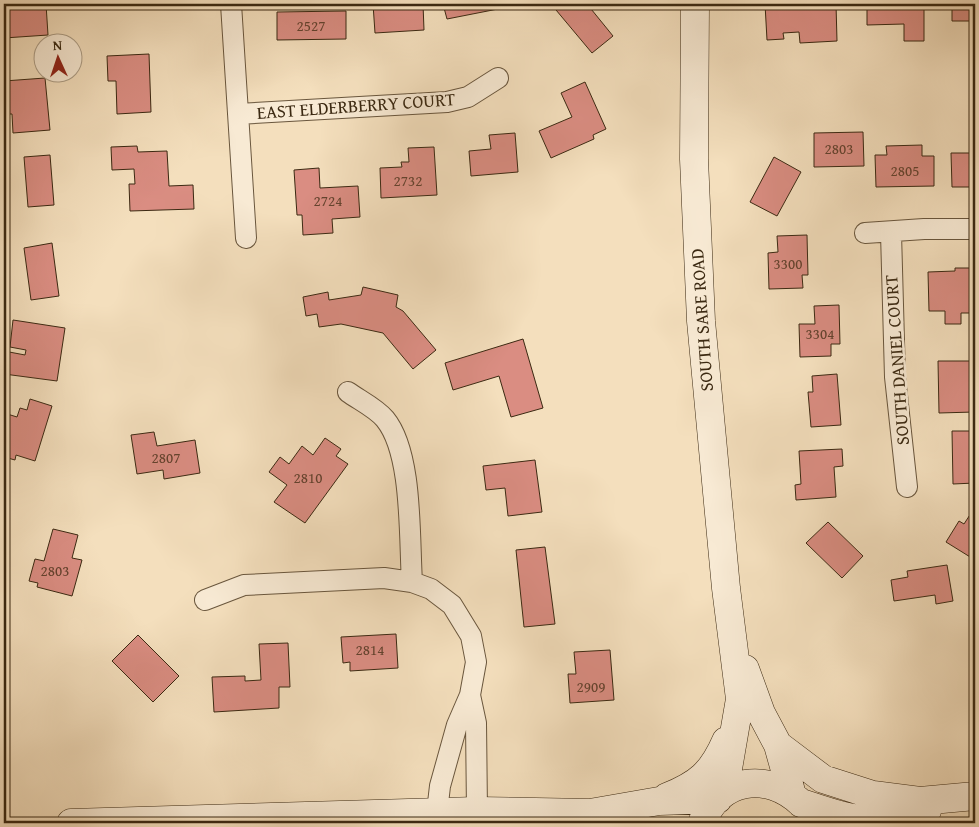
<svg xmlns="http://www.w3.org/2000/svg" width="979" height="827" font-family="'Gentium Book Plus',serif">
<rect width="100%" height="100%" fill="#f4dfbd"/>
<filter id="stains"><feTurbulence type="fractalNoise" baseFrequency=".004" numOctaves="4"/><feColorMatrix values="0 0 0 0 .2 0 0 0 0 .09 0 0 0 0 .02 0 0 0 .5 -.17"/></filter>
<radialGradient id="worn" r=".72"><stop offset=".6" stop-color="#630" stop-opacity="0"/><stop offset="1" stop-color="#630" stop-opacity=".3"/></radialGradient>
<path fill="#da8d82" stroke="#3b2912" d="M4 4H46L48 35 4 38Z
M373 4H423L424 30 375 33Z
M443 4H507L508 7 447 19Z
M551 4H587L613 36 592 53Z
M765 4H836L837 41 800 43 799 32 783 33 784 39 767 40Z
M867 4H924V41H904V24L867 25Z
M952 4H975V21H952Z
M346 11V39L277 40V12Z
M149 54 151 112 117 114 116 81H108L107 56Z
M45 78 50 130 13 133 12 114H4V81Z
M585 82 606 129 593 135 594 139 551 158 539 131 572 117 561 93Z
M863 132 864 166 814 167V133Z
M515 133 518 172 471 176 469 151 491 149 489 135Z
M922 145V156H934V186L876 187 875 155H887L886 146Z
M137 146 138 152 167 151 169 186 193 185 194 209 130 211 129 184H135L134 169 112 170 111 147Z
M434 147 437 195 381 198 380 168 402 167 401 162H409L408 148Z
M951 153H975V187H952Z
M50 155 54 205 28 207 24 157Z
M774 157 801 172 777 216 750 202Z
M319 168 320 188 358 186 360 217 332 219 333 233 303 235 302 215H297L294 170Z
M807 235 808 275H802L803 288 769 289 768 253 778 252 777 236Z
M52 243 59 296 31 300 24 248Z
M955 268H975V313H961V324H945V311H929L928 272 955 271Z
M363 287 398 295 396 307 403 311 436 350 413 369 383 333 341 324 319 327 317 314 306 316 303 297 328 292 329 300 361 295Z
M839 305 840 344H831V356L800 357 799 324H815L814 306Z
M13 320 65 328 57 381 4 374V351L25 355 26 350 10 347Z
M523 339 543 408 511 417 499 376 453 390 445 363Z
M938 361H973L974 412 939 413Z
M837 374 841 425 811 427 808 392H813L812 376Z
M30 399 52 406 35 461 16 455 15 460 4 457V413L17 417 20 408 27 410Z
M952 431H975V483L953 484Z
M154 432 157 446 195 440 200 473 164 479 163 470 137 474 131 435Z
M325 438 341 449 336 456 348 464 305 523 274 502 287 485 269 472 280 457 289 464 302 446 313 455Z
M842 449 843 466 834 467 836 497 796 500 795 485 801 484 799 451Z
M535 460 542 512 508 516 505 488 486 490 483 466Z
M975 507V560L946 542 959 521 964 524Z
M828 522 863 556 842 578 806 543Z
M53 529 78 535 72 558 82 560 72 596 37 587 38 583 29 581 35 559 44 561Z
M545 547 555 624 524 627 516 550Z
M947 565 953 601 936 604 935 595 894 601 891 580 908 577 907 571Z
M396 634 398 668 350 671V662L343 663 341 637Z
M138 635 179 676 153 702 112 661Z
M288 643 290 687H279V708L214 712 212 677 245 676V681L261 680 259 644Z
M610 650 614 700 570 703 568 674H576L574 652Z"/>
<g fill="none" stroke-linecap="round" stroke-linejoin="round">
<defs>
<path id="minor" d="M231 4 246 238
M238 114 447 102 468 97 498 78
M865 233 924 229H975
M891 233 895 377 907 487
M348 392C359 400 376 408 385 419 413 453 409 537 412 582
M205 600 244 585 384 578 412 582 431 589 452 605 471 636 476 662 470 695 457 725 440 786 437 812
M470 695 476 723 477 811"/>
<path id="secondary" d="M695 4 694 159 701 321 726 588 740 699 724 792
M745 669 761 713 778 745 792 795
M778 745 823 779 873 795 920 801 975 796
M667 797C699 784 712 773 726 741
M801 803C828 811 853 822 881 820 896 819 912 814 927 811
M71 823 477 811 590 813 659 801 718 799
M702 823C719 778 767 771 801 803"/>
</defs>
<use href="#minor" stroke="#69563d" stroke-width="22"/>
<use href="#secondary" stroke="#3b2912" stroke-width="29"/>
<use href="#minor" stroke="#f8ead4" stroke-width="20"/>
<use href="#secondary" stroke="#f8ead4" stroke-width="28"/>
</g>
<g text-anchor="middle" stroke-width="5" stroke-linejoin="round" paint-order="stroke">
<g font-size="15" fill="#63422e">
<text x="311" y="31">2527</text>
<text x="839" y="154">2803</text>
<text x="905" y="176">2805</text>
<text x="408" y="186">2732</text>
<text x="328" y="206">2724</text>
<text x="788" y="269">3300</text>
<text x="820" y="339">3304</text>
<text x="166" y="463">2807</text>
<text x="308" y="483">2810</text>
<text x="55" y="576">2803</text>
<text x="370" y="655">2814</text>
<text x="591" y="692">2909</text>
</g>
<g font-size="18" fill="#3b2912" stroke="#f8ead4">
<text transform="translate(356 106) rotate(-4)" y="6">EAST ELDERBERRY COURT</text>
<text transform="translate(702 320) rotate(-94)" y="6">SOUTH SARE ROAD</text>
<text transform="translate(897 360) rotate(-94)" y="6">SOUTH DANIEL COURT</text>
</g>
</g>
<rect width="979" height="827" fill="none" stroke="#f4dfbd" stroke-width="20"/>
<rect x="5" y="5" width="969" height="817" fill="none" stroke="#3b2912" stroke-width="2.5"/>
<rect x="10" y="10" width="959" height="807" fill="none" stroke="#3b2912"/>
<g transform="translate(58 58) rotate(357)"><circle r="24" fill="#f8ead4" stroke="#ac9d86"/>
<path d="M0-4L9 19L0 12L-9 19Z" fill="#8f2418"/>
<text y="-8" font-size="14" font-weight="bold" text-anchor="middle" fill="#3b2912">N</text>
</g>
<rect width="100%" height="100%" filter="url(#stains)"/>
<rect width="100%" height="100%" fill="url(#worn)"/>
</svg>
